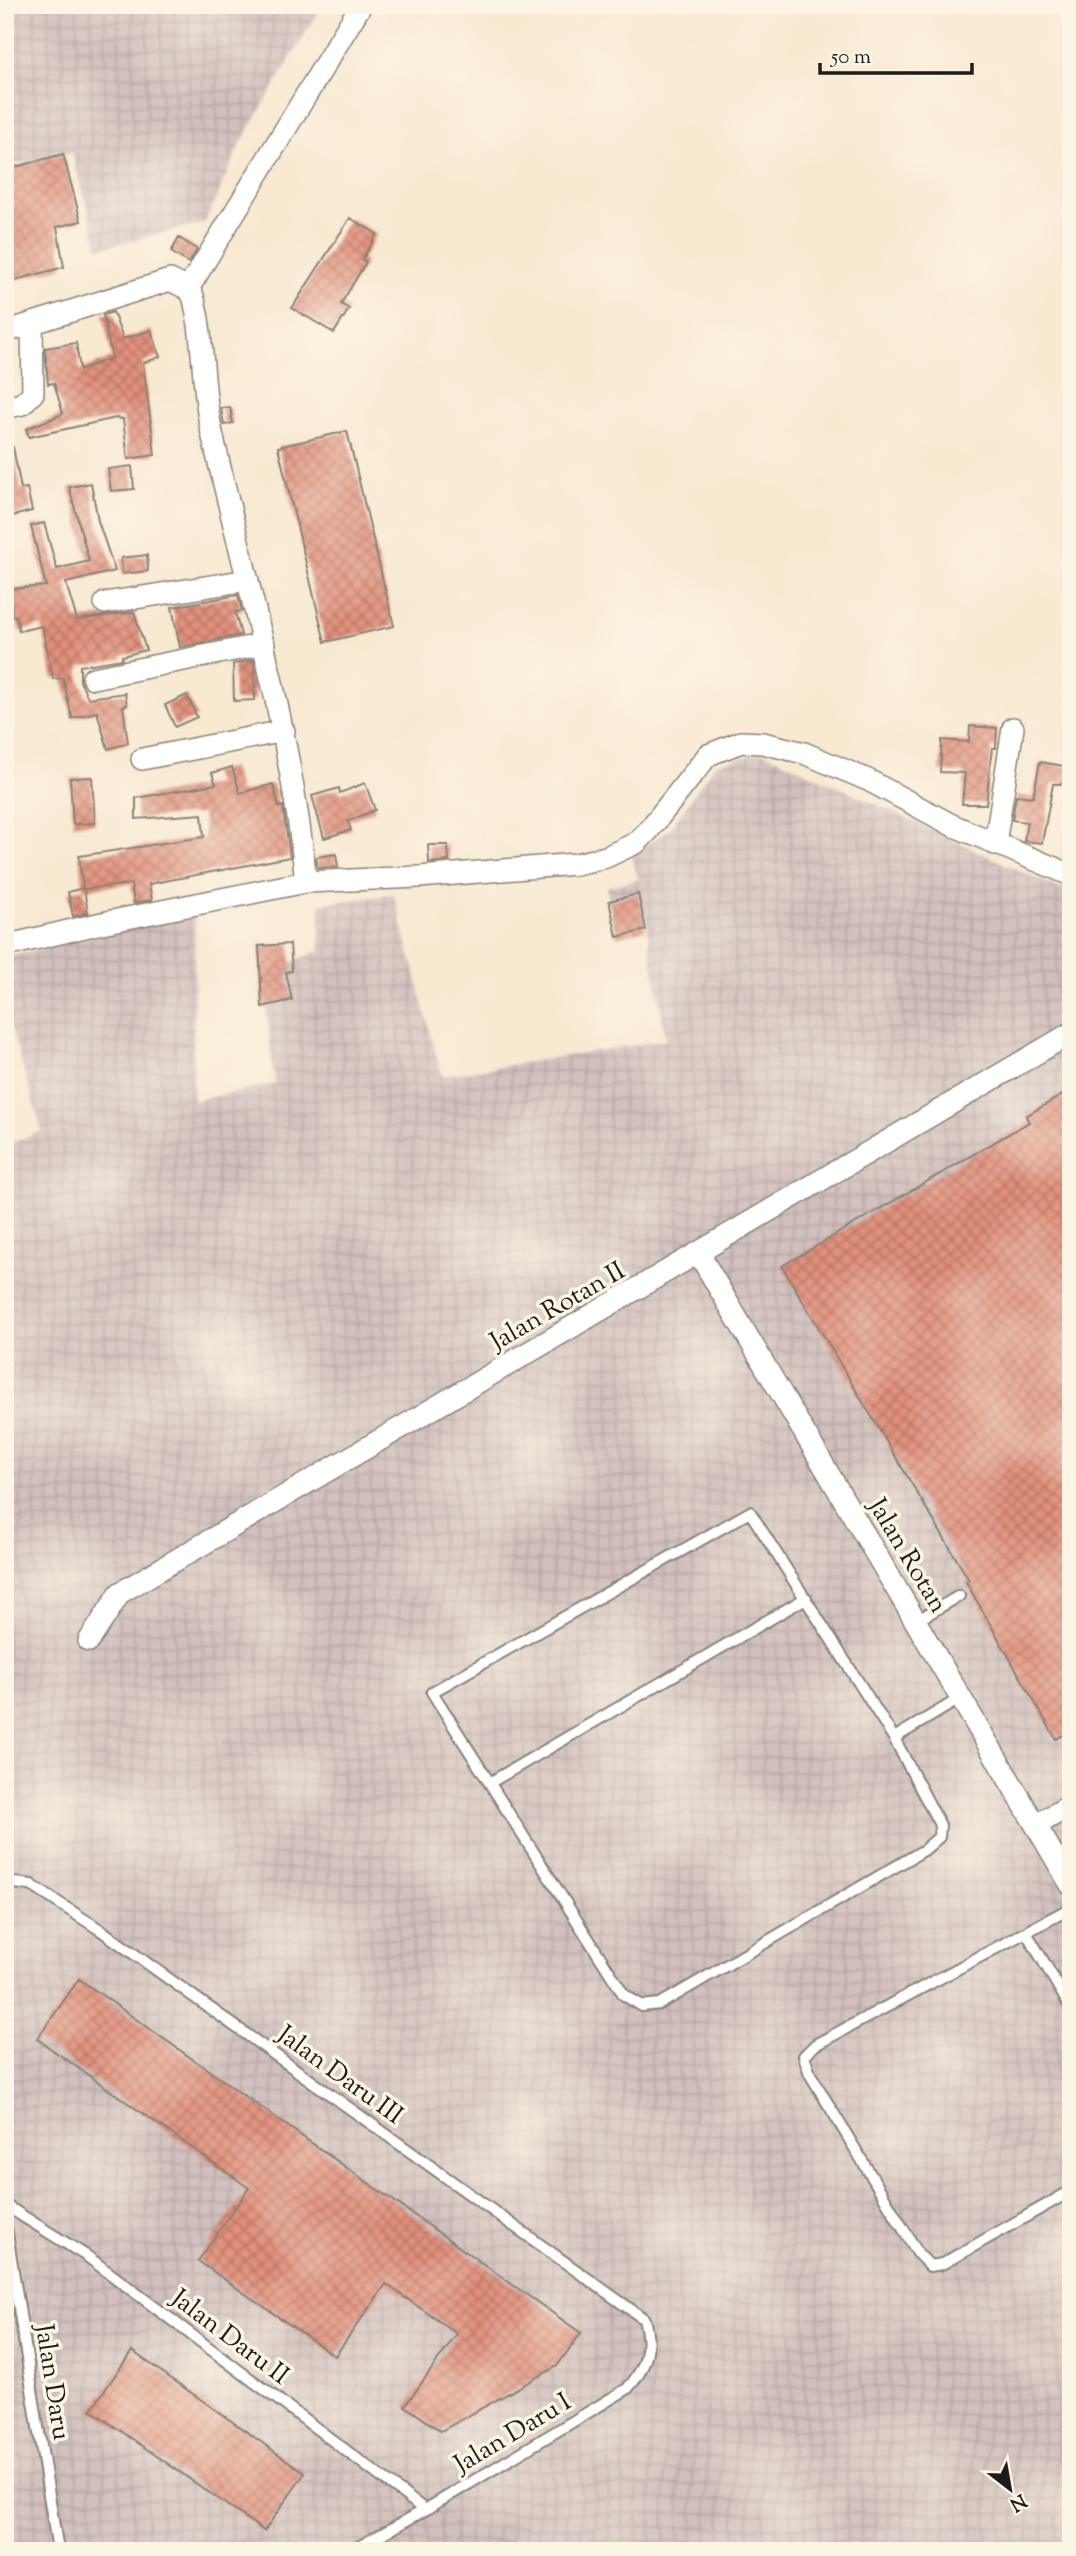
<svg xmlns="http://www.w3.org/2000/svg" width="1076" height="2556" font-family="'Sorts Mill Goudy',serif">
<defs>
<pattern id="industrial-grid" width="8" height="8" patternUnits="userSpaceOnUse" patternTransform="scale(1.75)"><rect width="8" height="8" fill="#d1c0bd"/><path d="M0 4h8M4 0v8" fill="none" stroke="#b3a4a2"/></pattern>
<pattern id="building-cross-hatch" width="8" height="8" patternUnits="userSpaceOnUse" patternTransform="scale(1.75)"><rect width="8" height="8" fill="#e2917c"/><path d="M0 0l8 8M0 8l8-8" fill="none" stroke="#b67665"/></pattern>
</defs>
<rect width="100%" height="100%" fill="#fcf5e5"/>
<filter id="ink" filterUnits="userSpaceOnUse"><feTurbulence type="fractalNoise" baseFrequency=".0143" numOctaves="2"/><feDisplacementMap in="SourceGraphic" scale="14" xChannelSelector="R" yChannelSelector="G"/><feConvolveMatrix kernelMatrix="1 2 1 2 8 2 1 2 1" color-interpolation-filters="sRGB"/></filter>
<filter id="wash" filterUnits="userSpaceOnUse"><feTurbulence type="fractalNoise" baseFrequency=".00686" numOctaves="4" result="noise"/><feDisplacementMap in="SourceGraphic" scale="28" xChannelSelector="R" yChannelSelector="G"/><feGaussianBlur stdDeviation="1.57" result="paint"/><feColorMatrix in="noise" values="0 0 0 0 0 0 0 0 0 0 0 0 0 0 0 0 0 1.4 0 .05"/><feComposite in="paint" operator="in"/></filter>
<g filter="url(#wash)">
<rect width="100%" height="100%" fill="#f8e9d1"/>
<path fill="url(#industrial-grid)" d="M5 5H322L240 145 205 223 99 248 72 153 5 166Z
M763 752 1059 889 1071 888V2551H5V1146L42 1131 5 1008V958L195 912 193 1101 275 1084 262 975 320 950V904L394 894 442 1076 666 1040 646 921 613 929 607 887 639 879 630 855 669 830 715 764Z"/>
<g id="blocks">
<path fill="url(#building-cross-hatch)" d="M63 154 81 221 57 227 64 267 5 283V170Z
M350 218 377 234 362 260 366 262 341 304 349 309 334 333 292 308Z
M179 238 197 249 189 263 171 252Z
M113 312 123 339 151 330 160 357 143 363 155 455 128 459 123 419 116 418 29 437 26 429 63 414 54 383 48 384 45 348 76 343 80 370 112 358 103 315Z
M230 407 233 423 224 425 221 408Z
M347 431 394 626 325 642 278 447Z
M13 447 21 489 27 488 32 511 5 518V448Z
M132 466 134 489 111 491 108 469Z
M91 483 98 521 115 571 66 583 77 620 134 612 146 650 122 656V659L80 666V681L88 698 125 693 127 705 123 706 128 743 108 749 97 712 72 718 63 678 53 679 42 626 19 631 16 616H12L10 589 46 586 31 526 44 523 57 569 89 561 69 487Z
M147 555 148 571 122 574 121 558Z
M238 595 242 611 235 612 241 635 180 647 172 607Z
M254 660 255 700 234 701 233 664Z
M187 695 197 717 175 727 165 705Z
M970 726 997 728 996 748H992L986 804H962L965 773 940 772 942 740 969 742Z
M1040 762 1071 767V784H1053L1042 843 1024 841 1027 822 1012 820 1016 795 1033 797Z
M232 767 240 793 273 784 279 807 283 806 290 857 149 884 152 900 134 903 131 884 84 889 88 913 73 916 68 892 83 888 79 856 204 837 202 814 136 819V798L216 784 212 773Z
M92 777 95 823 73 824 70 778Z
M365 783 375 810 348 821 351 830 324 838 312 796 339 788 340 793Z
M428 845H448L449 861 429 863Z
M336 854 338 867 318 868 316 857Z
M638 894 646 930 617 937 609 901Z
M290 944 292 971 286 972 292 1000 262 1007 259 946Z
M1071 1090V1731L1056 1739 966 1582 969 1580 782 1266 1029 1122 1026 1116Z
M79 1979 581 2333 557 2366 441 2431 405 2406 457 2334 386 2284 335 2356 198 2261 249 2188 37 2039Z
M132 2351 305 2473 264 2531 91 2410Z"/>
</g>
</g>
<g filter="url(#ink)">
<use href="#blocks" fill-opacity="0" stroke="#8a8276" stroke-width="2"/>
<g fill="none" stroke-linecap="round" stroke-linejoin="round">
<defs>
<path id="lane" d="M916 1621 959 1596
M894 1738 750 1512 432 1692 624 1995 642 2006 660 2004 924 1850 939 1837 940 1825 894 1738 961 1698
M491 1782 806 1598
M5 1882 31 1885 102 1931 644 2319C652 2348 647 2367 627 2389L425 2510 351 2551
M1071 1908 1026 1932 1071 2008
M1026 1932 815 2045 804 2056 810 2074 919 2255 930 2266 942 2264 1071 2191
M5 2205 88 2257 425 2510
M5 2221 58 2551"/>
<path id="street" d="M188 289 361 5
M5 332 170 280 188 289 193 296C205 339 201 389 212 433 246 583 291 729 306 882
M5 408 22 404 33 393 32 325
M105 603 248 580
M93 678 264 644
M142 759 284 731
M995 844 1013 728
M5 946 102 923 306 882 419 877 576 864 606 857 636 843 648 831 708 755 741 742 763 743 804 753 868 780 952 825 1071 875
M699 1254 1071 1885
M89 1641 120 1593 1071 1033
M1036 1825 1071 1805"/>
</defs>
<use href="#lane" stroke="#8a8276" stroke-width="14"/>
<use href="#street" stroke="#8a8276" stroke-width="24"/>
<use href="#lane" stroke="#fff" stroke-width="10"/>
<use href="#street" stroke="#fff" stroke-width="21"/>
</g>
</g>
<g text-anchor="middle" stroke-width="7" stroke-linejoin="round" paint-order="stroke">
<g font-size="26" fill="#1c1c1c" stroke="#fcf5e5">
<text transform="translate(557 1305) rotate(-30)" y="9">Jalan Rotan II</text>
<text transform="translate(909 1555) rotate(59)" y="9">Jalan Rotan</text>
<text transform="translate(341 2074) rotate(36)" y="9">Jalan Daru III</text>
<text transform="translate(231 2336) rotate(37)" y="9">Jalan Daru II</text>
<text transform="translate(54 2382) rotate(81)" y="9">Jalan Daru</text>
<text transform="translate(512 2432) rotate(-31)" y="9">Jalan Daru I</text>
</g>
</g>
<rect width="1076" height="2556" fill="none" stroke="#fcf5e5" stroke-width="28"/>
<g transform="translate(1010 2489) rotate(149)" stroke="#fcf5e5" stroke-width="5" paint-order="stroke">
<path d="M0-5L12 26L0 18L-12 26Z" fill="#1c1c1c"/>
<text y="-10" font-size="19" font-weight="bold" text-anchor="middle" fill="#1c1c1c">N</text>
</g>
<path d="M820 63v10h152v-10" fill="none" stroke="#1c1c1c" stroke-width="3.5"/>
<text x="831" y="63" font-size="21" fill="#1c1c1c" stroke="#fcf5e5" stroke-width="5" paint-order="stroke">50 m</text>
</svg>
